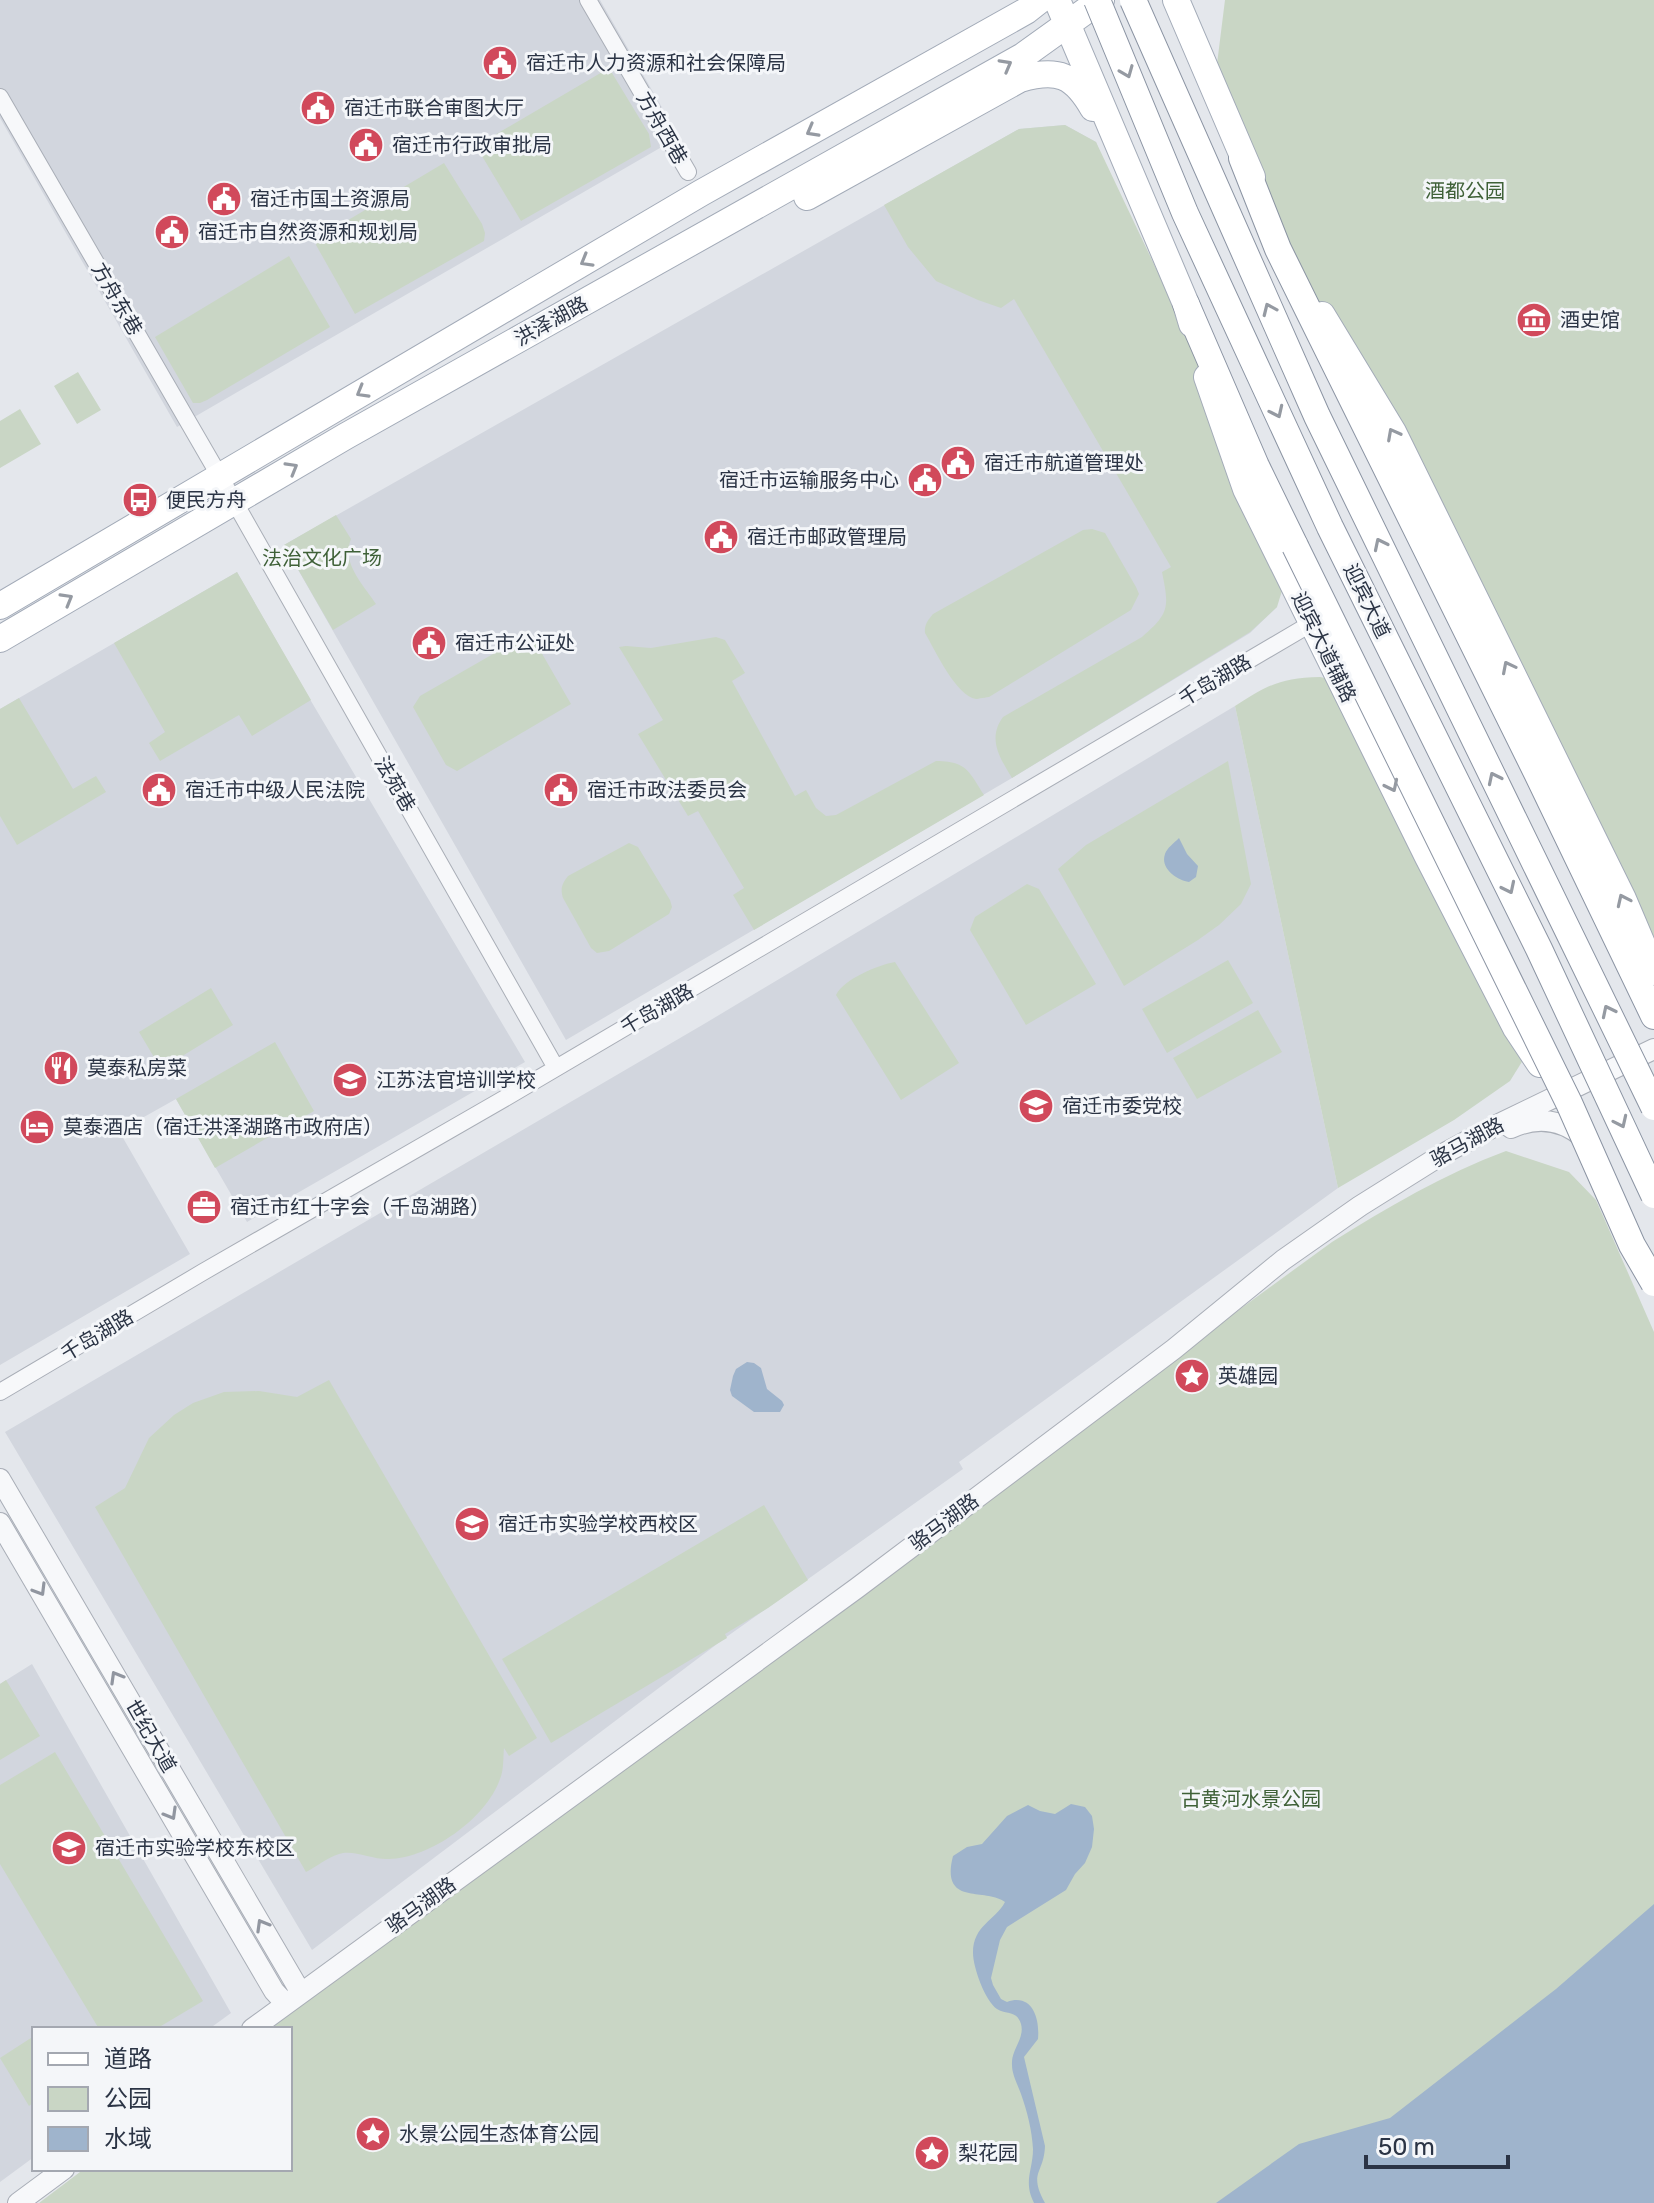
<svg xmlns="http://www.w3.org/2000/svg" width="1654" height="2203" font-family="Rubik,'Noto Sans SC',sans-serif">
<rect width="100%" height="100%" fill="#e4e7ec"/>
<path fill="#d2d6de" d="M0 0H600L679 137 177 427 0 118Z
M1065 125 1096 142 1277 607 1250 633 1012 778 566 1040 284 545 1019 129Z
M237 572 311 701 525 1062 247 1222 176 1099 119 1131 190 1254 0 1365V709Z
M1235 706 1338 1188 959 1462 963 1469 725 1638 312 1950 5 1432 704 1024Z
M32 1664 231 2013 209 2029H34V2157L0 2182V1684Z"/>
<path fill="#c9d6c5" d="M1225 0H1654V973L1336 384 1216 72Z
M604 71 612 73 649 134 651 147 521 221 476 146Z
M1065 125 1096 142 1282 534 1285 581 1277 607 1250 632 1012 778C1000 758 987 739 1003 717L1142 637C1170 613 1169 607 1162 572L1171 567 1014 299 1001 308 978 300 936 281 908 247 884 205 1019 129Z
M444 163 482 224 485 233 484 241 355 314 316 245 318 238Z
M289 256 330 327 207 400 200 403H193L155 337Z
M78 372 101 410 77 424 54 386Z
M20 409 41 444 0 468V421Z
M336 515 351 539C341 563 363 584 376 604L333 630 284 545Z
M1092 529 1105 533 1136 587 1139 594 1131 610 989 697C988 697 977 699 976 699 956 696 935 650 925 633 924 625 928 620 933 614L1083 530Z
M237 572 311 700 252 736 239 715 160 761 149 743 165 732 114 643Z
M528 634 533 638 571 704 457 771 446 765 413 707 420 696Z
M716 637 725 640 745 673 732 681 795 796 806 790 816 808 826 816 836 815 936 761C966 761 969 771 984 795L754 930 733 895 744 888 698 811 688 816 638 734 663 720 619 647 626 646 651 648Z
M1320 677 1340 681 1528 1052 1510 1081 1454 1120 1338 1188 1235 706C1268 685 1280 678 1320 677Z
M19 698 73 789 96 776 106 792 17 845 0 816V709Z
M1228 761 1251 884 1241 904 1219 925 1198 940 1124 986 1058 869 1086 845Z
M629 843 638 847 670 900 672 907 669 914 609 951 597 953 591 948 563 898C560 888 562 884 568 876Z
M1027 884 1039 889 1096 984 1026 1025 970 930 975 917Z
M1228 960 1253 1003 1167 1053 1142 1009Z
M895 962 959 1063 901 1100 836 995C844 979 878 965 895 962Z
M211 988 233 1025 161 1069 139 1032Z
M1258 1010 1282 1052 1197 1099 1173 1058Z
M275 1042 314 1111 215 1168 176 1099Z
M1506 1151 1569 1172 1596 1200 1654 1332V2203H39L84 2169H290V2029H270L857 1588 1332 1242C1388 1207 1444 1174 1506 1151Z
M329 1380 537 1738 509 1756 504 1748C503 1758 504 1770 500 1779 486 1819 430 1858 389 1859 373 1860 353 1849 339 1854 328 1857 316 1867 306 1872L95 1507 125 1488 149 1438 174 1415 193 1403 224 1392 259 1391 297 1397Z
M764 1505 808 1580 768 1608 725 1634 727 1638 551 1743 502 1659Z
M6 1680 40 1736 0 1760V1684Z
M55 1752 203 2001 156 2029H99L0 1864V1785Z
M34 2036V2102L29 2106 0 2058Z"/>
<path fill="#9fb4cc" d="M1179 838 1187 854 1198 866 1196 877 1189 882C1176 880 1160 868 1165 854 1167 848 1174 843 1179 838Z
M747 1362 754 1363 761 1368 767 1389 782 1401 784 1405 780 1412H754L732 1396 730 1390 733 1376 736 1369Z
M1071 1804 1085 1807 1092 1816 1094 1829 1092 1847 1085 1863 1075 1874 1066 1890 1007 1927 1000 1940 991 1978 993 1985 1001 1999 1007 2002C1032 1993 1040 2018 1038 2039L1024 2057 1045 2146C1044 2174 1028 2172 1045 2203H1034C1023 2181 1033 2170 1033 2149 1032 2130 1027 2111 1021 2094 1018 2085 1012 2075 1012 2065 1011 2049 1025 2039 1021 2024 1017 2010 1006 2015 997 2009 985 2001 973 1967 973 1953 973 1925 995 1921 1005 1902 985 1887 940 1907 953 1856L967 1847 982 1844 1007 1816 1028 1805 1040 1811 1055 1814Z
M1654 1904V2203H1216L1299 2144 1390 2118 1556 1989Z"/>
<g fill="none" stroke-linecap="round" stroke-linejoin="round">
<defs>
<path id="minor" d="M588 0 688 172
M0 97 234 501 556 1068
M0 1392 203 1272 507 1097 1312 623"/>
<path id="tertiary" d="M1511 1128C1537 1116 1562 1119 1584 1138
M0 1479 301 1993
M0 1523 274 1991 286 2004
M252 2029 857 1588 1174 1349 1283 1260 1360 1206 1443 1154 1497 1125 1654 1049
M18 2203 64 2169"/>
<path id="primary" d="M1057 0 1186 304 1192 324
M1176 0 1252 177
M807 197 1020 79C1058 68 1074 75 1093 108
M1322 315 1393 432 1623 899 1654 972
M1207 377 1246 489 1428 857 1516 1028 1540 1064
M0 606 701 193 1026 11 1040 0
M0 639 346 436 1023 56 1101 0"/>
<path id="trunk" d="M1242 158 1278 249 1537 773 1654 1016
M1186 304 1256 466 1295 546"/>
</defs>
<use href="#minor" stroke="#a9aeb7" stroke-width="18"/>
<use href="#tertiary" stroke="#a9aeb7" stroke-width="22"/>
<use href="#primary" stroke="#a3abb8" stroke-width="28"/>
<use href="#trunk" stroke="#8b94a3" stroke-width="28"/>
<use href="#minor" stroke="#f7f8fa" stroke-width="16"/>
<use href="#tertiary" stroke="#f7f8fa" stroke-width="20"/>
<use href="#primary" stroke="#fff" stroke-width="26"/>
<use href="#trunk" stroke="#fff" stroke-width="26"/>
<defs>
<path id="trunk-bridge" d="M1097 0 1185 213 1330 527 1539 949 1654 1195
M1133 0 1317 416 1654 1107
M1295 546 1569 1103 1632 1245 1654 1283"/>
</defs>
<use href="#trunk-bridge" stroke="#8b94a3" stroke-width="28" stroke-linecap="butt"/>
<use href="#trunk-bridge" stroke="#fff" stroke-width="26"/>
</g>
<defs><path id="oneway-chevron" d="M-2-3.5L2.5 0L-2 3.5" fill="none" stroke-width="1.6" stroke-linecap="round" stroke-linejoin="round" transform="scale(2)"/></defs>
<g stroke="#959aa2">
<use href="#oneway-chevron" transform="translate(1006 65) rotate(-29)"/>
<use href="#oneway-chevron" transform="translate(1127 72) rotate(68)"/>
<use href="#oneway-chevron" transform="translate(812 131) rotate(151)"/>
<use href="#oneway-chevron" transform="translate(586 261) rotate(150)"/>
<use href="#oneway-chevron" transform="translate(1269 309) rotate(-114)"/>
<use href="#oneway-chevron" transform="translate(362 392) rotate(150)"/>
<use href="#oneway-chevron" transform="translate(1277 412) rotate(65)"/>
<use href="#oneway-chevron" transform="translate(1393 434) rotate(-118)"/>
<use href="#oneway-chevron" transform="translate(292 468) rotate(-30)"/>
<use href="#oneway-chevron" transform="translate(1380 544) rotate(-116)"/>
<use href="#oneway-chevron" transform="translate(67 599) rotate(-30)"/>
<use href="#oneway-chevron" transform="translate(1508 667) rotate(-117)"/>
<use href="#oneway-chevron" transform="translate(1494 778) rotate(-116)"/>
<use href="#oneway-chevron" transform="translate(1392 786) rotate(64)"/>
<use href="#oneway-chevron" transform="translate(1509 888) rotate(64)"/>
<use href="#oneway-chevron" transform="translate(1623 900) rotate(-115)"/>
<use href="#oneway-chevron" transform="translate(1608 1011) rotate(-116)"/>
<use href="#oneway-chevron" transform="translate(1621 1122) rotate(65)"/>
</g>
<g stroke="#9196a0">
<use href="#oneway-chevron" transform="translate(40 1590) rotate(59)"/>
<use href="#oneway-chevron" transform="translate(116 1677) rotate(-120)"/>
<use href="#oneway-chevron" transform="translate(171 1814) rotate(60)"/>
<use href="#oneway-chevron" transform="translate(262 1925) rotate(-120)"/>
</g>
<defs>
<symbol id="civic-disc" viewBox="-11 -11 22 22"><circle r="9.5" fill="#d1495b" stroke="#f4f6f9"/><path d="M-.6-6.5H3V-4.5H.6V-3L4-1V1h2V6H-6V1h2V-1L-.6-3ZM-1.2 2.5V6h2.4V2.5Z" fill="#fff"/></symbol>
<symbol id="museum-disc" viewBox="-11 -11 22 22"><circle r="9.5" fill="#d1495b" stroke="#f4f6f9"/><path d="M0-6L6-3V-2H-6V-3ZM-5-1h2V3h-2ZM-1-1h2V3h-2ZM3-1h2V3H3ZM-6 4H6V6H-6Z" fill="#fff"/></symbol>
<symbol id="bus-disc" viewBox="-11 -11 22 22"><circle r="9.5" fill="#d1495b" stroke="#f4f6f9"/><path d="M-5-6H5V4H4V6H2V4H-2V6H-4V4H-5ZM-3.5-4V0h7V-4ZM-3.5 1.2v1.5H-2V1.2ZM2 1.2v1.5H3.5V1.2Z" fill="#fff"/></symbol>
<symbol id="restaurant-disc" viewBox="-11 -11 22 22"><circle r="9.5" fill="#d1495b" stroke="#f4f6f9"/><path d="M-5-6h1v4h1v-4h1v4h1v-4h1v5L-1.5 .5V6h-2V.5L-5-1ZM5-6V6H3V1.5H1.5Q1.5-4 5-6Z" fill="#fff"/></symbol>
<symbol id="school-disc" viewBox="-11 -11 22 22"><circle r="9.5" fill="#d1495b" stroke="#f4f6f9"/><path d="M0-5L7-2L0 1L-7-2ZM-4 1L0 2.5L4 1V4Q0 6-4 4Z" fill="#fff"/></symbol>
<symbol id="university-disc" viewBox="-11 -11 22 22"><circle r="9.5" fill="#d1495b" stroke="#f4f6f9"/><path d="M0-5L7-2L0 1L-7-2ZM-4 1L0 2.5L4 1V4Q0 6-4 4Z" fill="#fff"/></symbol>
<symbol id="hotel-disc" viewBox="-11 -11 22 22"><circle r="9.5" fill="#d1495b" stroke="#f4f6f9"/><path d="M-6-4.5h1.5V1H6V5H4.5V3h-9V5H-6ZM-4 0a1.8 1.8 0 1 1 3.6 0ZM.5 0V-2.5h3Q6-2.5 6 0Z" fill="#fff"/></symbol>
<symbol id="office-disc" viewBox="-11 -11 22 22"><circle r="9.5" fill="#d1495b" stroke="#f4f6f9"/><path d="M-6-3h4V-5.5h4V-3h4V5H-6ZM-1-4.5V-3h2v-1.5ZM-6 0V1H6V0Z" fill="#fff"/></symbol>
<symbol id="sight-disc" viewBox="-11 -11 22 22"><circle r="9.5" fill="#d1495b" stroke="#f4f6f9"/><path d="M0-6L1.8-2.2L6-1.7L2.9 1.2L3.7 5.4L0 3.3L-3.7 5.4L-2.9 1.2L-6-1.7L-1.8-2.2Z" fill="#fff"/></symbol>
</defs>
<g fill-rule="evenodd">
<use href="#civic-disc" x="480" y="43" width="40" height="40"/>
<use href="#civic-disc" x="298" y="88" width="40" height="40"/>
<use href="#civic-disc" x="346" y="125" width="40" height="40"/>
<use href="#civic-disc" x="204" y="179" width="40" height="40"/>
<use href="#civic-disc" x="152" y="212" width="40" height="40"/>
<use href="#museum-disc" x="1514" y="300" width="40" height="40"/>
<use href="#civic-disc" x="938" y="443" width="40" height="40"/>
<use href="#civic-disc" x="905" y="460" width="40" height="40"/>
<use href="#bus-disc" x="120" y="480" width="40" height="40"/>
<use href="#civic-disc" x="701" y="517" width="40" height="40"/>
<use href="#civic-disc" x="409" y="623" width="40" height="40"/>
<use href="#civic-disc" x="139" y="770" width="40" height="40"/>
<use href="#civic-disc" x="541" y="770" width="40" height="40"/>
<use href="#restaurant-disc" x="41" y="1048" width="40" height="40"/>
<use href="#school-disc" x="330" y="1060" width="40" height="40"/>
<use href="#university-disc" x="1016" y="1086" width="40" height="40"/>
<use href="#hotel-disc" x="17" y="1107" width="40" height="40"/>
<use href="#office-disc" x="184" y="1187" width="40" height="40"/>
<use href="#sight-disc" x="1172" y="1356" width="40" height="40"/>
<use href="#school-disc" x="452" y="1504" width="40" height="40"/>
<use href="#school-disc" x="49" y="1828" width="40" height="40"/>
<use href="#sight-disc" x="353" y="2114" width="40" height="40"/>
<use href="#sight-disc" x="912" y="2133" width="40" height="40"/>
</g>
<g text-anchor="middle" stroke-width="6" stroke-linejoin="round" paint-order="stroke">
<g font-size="20" fill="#2b3445" stroke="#f4f6f9" text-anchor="start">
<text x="526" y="70">宿迁市人力资源和社会保障局</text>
<text x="344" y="115">宿迁市联合审图大厅</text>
<text x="392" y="152">宿迁市行政审批局</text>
<text x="250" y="206">宿迁市国土资源局</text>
<text x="198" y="239">宿迁市自然资源和规划局</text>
<text x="1560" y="327">酒史馆</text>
<text x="984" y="470">宿迁市航道管理处</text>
<text x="899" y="487" text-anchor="end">宿迁市运输服务中心</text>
<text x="166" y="507">便民方舟</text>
<text x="747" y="544">宿迁市邮政管理局</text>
<text x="455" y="650">宿迁市公证处</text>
<text x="185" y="797">宿迁市中级人民法院</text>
<text x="587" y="797">宿迁市政法委员会</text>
<text x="87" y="1075">莫泰私房菜</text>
<text x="376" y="1087">江苏法官培训学校</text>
<text x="1062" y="1113">宿迁市委党校</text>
<text x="63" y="1134">莫泰酒店（宿迁洪泽湖路市政府店）</text>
<text x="230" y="1214">宿迁市红十字会（千岛湖路）</text>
<text x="1218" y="1383">英雄园</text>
<text x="498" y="1531">宿迁市实验学校西校区</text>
<text x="95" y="1855">宿迁市实验学校东校区</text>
<text x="399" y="2141">水景公园生态体育公园</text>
<text x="958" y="2160">梨花园</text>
</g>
<g font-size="20" fill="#2b3445" stroke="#f4f6f9">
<text transform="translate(662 128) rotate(60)" y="7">方舟西巷</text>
<text transform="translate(117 299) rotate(60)" y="7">方舟东巷</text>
<text transform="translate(551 321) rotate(-29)" y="7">洪泽湖路</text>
<text transform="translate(1367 601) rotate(64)" y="7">迎宾大道</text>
<text transform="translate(1324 647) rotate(64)" y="7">迎宾大道辅路</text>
<text transform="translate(1215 680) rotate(-31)" y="7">千岛湖路</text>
<text transform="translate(395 784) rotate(60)" y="7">法苑巷</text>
<text transform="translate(657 1009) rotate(-30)" y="7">千岛湖路</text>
<text transform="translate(1467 1142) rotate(-29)" y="7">骆马湖路</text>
<text transform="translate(97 1335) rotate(-31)" y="7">千岛湖路</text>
<text transform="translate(944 1522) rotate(-37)" y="7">骆马湖路</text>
<text transform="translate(151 1736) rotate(60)" y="7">世纪大道</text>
<text transform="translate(421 1905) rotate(-36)" y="7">骆马湖路</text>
</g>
<g font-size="20" fill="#3f6138" stroke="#f4f6f9">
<text x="1465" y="198">酒都公园</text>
<text x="322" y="565">法治文化广场</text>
<text x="1251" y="1806">古黄河水景公园</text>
</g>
</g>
<rect x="32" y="2027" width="260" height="144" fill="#f4f6f9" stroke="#a4a8b1" stroke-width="2"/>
<rect x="48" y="2053" width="40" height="12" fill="#ffffff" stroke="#a4a8b1" stroke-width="2"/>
<text x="104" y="2067" font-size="24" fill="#2b3445">道路</text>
<rect x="48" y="2087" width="40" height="24" fill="#c9d6c5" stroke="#a4a8b1" stroke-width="2"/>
<text x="104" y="2107" font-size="24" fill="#2b3445">公园</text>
<rect x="48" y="2127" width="40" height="24" fill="#9fb4cc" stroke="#a4a8b1" stroke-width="2"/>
<text x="104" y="2147" font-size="24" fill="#2b3445">水域</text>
<path d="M1366 2155v12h142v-12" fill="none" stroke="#2b3445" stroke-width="4"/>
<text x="1378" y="2155" font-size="24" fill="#2b3445" stroke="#f4f6f9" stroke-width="6" paint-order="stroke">50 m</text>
</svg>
